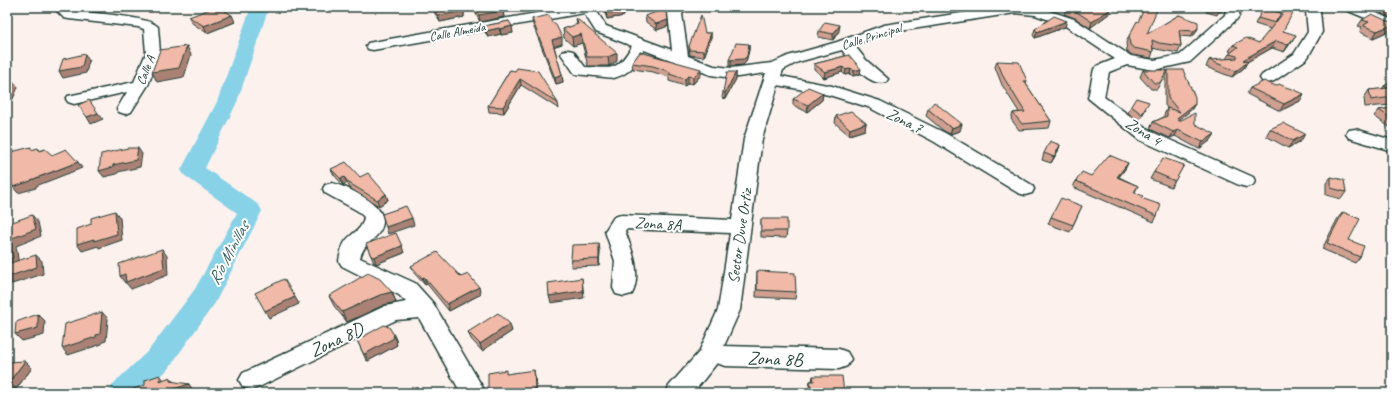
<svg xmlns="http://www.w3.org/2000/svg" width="1399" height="400" font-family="Caveat,sans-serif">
<rect width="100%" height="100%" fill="#fcf1ed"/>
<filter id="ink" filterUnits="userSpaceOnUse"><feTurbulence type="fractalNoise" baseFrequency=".025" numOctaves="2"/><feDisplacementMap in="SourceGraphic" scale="8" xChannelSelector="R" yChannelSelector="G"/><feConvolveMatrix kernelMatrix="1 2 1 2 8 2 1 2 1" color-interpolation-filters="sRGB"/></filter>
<g filter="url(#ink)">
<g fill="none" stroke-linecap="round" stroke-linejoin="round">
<path fill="#87d2e7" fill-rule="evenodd" d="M251 7H269L237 102 205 168 259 205 262 211 215 303 168 369 144 393H109L113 384 148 351 195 289 237 213 184 175 181 170 217 102Z"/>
<defs>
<path id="minor" d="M53 7H68L73 11C89 13 150 16 158 27L160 53 148 85 131 112 125 114 119 112 117 109 127 92 74 104 68 102 66 99 68 96 134 82 146 53 144 29 138 27 69 19 64 18Z
M570 7H594L606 26 672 50 668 13 674 7H689L682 14 688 56 714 66 731 68 772 63 788 56 837 42 884 25 1000 7H1038L1074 19 1131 56 1154 60 1180 55 1225 15 1226 7H1240L1239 16 1237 19 1190 62 1154 70 1127 65 1109 72 1104 97 1152 132 1253 177 1255 181 1253 185 1246 187 1239 185 1140 140 1088 98 1094 69 1097 66 1115 59 1064 25 1035 15 1015 13 887 33 854 45 866 60 888 79 886 82C868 87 851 62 842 50L798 62 783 70 781 76 832 86 880 101 945 133 1032 185 1034 189 1032 193 1025 195 1018 193 933 141 868 107 829 95 778 85 762 139 740 310 724 346 839 349 847 352 851 359 847 366 839 369 725 366 717 363 693 393H666L669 386 699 352 718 310 730 233 626 229 625 231C632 250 642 274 632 294L624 296 616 294 613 288 615 261 605 231 614 217 621 215 732 220 744 139 766 73 731 78 711 75 644 50C636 64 631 73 614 78L575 74 561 54 563 51 568 50 573 51 585 67C614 68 616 72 632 46L596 32 584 13 373 50 368 49 366 46 368 43 373 42Z
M1303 7 1318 8 1320 11 1322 32 1308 57 1305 60 1274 81 1268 83 1262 81 1260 78 1262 75 1294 54 1308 32 1306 11Z
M1344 7H1363L1392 20V29L1346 10Z
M1355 129 1392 140V151L1349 138 1346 134 1349 130Z
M332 183C350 188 395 207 380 231 373 242 364 243 360 258L415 283 433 303 486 393H461L419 318 396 320 259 387 251 390 243 387 239 380 243 373 385 306 406 302 399 295 342 266 339 261C340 255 341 248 345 242 353 231 362 231 364 217L358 211 325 193 323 189 325 185Z"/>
</defs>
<use href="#minor" stroke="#1f3d34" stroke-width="3"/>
<use href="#minor" fill="#fff" fill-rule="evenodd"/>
</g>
<path fill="#cf9f90" stroke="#1f3d34" d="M431 7H464V17L440 22Z
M603 7H623L624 16 607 19Z
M697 7H715V10L697 9Z
M1207 7H1224L1221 12 1219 11 1217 15 1206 12Z
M1385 7H1392V18L1381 13Z
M474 8 501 10 503 11 504 17 480 22 476 14Z
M1066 8 1110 13 1090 28 1075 18 1064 14Z
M1281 13 1274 25 1283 31 1292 41 1284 52 1272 48 1247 62 1244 68 1232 77 1206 67 1209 60 1226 59 1229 54 1231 52 1229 51 1233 45 1259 43 1271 29 1255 24 1258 18Z
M1179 15 1198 28 1195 34 1191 37 1180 36 1181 46 1178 53 1156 49 1153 48V52L1151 58 1132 55 1127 51 1126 43 1129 36 1138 22 1147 34Z
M645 16 668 20V26L657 30 646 22Z
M189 17 235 22 207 33 192 23Z
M576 18 617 61 609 66H588L582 43 573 46 564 38 563 29 577 25Z
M532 19 552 23 562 44 554 46 562 75 563 82 556 84 533 25Z
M1362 20 1392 23V29L1391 30 1373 38 1360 32V31L1362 27 1358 26Z
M509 21 513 33 501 35V34L488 37 485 32 484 26Z
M1065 27 1035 38 1033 35 1035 29Z
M819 31H839L833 40 818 37Z
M705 33H711V38L704 57 690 55 689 46Z
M749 44V50L746 62 743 65 729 66V60Z
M640 52 701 75 693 84 688 83 685 86 669 81V77L653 72 633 69 632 63Z
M849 55 860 74 853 76 850 74 845 75 842 72 824 78 814 69V64Z
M997 61 1027 81 1026 84 1051 121 1049 128 1019 130 1011 119 1013 113 1019 112 1002 85 995 67Z
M510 70 558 103 559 109 521 85 504 113 489 112 488 106Z
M1143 70 1164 76 1157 89H1151L1140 77Z
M1168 70 1195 104 1191 110 1179 120 1195 124 1211 140 1199 149 1175 136 1170 138 1150 129 1153 122 1164 117V115L1167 108 1165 105V76Z
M736 72V79L725 99 722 98 723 92Z
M1392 82V105L1365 107 1364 98 1369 90 1382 89 1384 86Z
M1250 88 1300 101 1280 111 1247 94Z
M823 93 822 100 807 112 793 105V99Z
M1131 106 1146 109 1139 121 1128 113Z
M1392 108V129L1374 116 1379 110Z
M928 109 960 131 950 134 944 131 926 116Z
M836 116 866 123 865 130 849 135 835 123Z
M1270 129 1301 141 1288 148 1266 136Z
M1060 145 1058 151 1051 163 1042 160 1044 153Z
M1128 163 1125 169 1119 177 1138 186 1135 192 1142 198 1157 216 1154 222 1073 187 1076 181Z
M1184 165 1171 187 1150 179 1154 172Z
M331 169 360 177 386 194 388 200 379 206 351 189 347 183 343 185 334 175Z
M1331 177 1346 192 1341 199 1326 195V183Z
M1082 206 1070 232 1048 224 1051 217Z
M1392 210V223L1388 215Z
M1343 212 1349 240 1360 257 1355 263 1322 249 1338 218Z
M761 219 787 231 786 238 761 237Z
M366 244 404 253 376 264 374 263Z
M600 251 599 266 572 267 571 260Z
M411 266 461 277 481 294 449 311 427 284 425 285 414 273Z
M757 271 796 292 795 299 756 297Z
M392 292 396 302 384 305 347 322 334 306 329 296Z
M512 331 482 351 471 339 468 332Z
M357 340 397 342 396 343 397 345 368 361 366 360Z
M7 362 32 368 16 389 7 390Z
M813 376 844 393H810L809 387 810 381H812Z"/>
<path fill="#a98275" stroke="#1f3d34" d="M463 7H464V17L440 22 438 16Z
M496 7H506L499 12 503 11 504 17 480 22 479 15Z
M1112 8 1110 13 1090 28 1092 22Z
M624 10V16L607 19 606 12Z
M232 15 235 22 207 33 204 26Z
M668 20V26L657 30 656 24Z
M1067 21 1065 27 1035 38 1037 32Z
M840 25 839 31 833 40V34Z
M1392 25V29L1391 30 1373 38 1377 31Z
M512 26 513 33 501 35 500 29Z
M499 28 501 34 488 37 486 31Z
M1198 28 1195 34 1191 37 1194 31Z
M711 33V38L704 57V51Z
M581 34 582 43 573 46 572 37Z
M1296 35 1292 41 1284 52 1288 45Z
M562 37V44L553 47 552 40Z
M1276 41 1272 48 1247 62 1244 68 1232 77 1243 60Z
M749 44V50L746 62 743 65 731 66V60Z
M187 46 191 55 184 77 157 82 152 72Z
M617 53V61L609 66 608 57Z
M85 54 89 61 86 73 63 78 59 71Z
M843 67 842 72 824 78 825 72Z
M851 68 850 74 845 75 846 70Z
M701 69V75L693 84V77Z
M861 69 860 74 853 76 854 71Z
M736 72V79L725 99V93Z
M562 75 563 82 556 84 555 78Z
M688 76V83L685 86V79Z
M520 79 521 85 504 113 503 107Z
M13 81 18 87 13 99 7 100V92Z
M823 93 822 100 807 112 808 105Z
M1304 94 1300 101 1280 111 1284 104Z
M1195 104 1191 110 1174 124 1177 118Z
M98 113 103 119 91 124 87 117Z
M866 123 865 130 849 135 850 129Z
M962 124 960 131 950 134 952 128Z
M1178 130 1175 136 1170 138 1173 132Z
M1215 134 1211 140 1199 149 1203 142Z
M1305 134 1301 141 1288 148 1293 141Z
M7 135 10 140 8 154 7 155Z
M1060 145 1058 151 1051 163Z
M138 148 142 154 140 167 118 172 117 174 104 177 99 171 113 165Z
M78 162 82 168 36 186V188L18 193 13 187Z
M1128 163 1125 169 1114 183 1117 177Z
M344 177 347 183 343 185 341 179Z
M386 194 388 200 379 206 377 200Z
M115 211 120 218 122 240 99 248 98 246 82 251 77 244Z
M32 215 38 222 41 236 16 246 19 265 7 270V260L10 239Z
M412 218 414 225 388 234 386 227Z
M599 244 600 251 599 266Z
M402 246 404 253 376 264 374 257Z
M162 249 167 256 168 275 131 289 126 283H125L120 276Z
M36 255 42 261 43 274 12 284 7 279V277Z
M424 277 427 284 425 285 422 278Z
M582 278 584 298 551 303 549 296Z
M479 287 481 294 449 311 447 304Z
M392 292 396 302 384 305 347 322 342 312 380 295Z
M295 297 299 304 269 318 265 311Z
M102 312 108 319 106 341 102 342V344L68 355 62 348Z
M38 314 45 321 44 335 22 341 15 334Z
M510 324 512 331 482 351 480 344Z
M394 335 397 342 396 343 397 345 368 361 365 354Z
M25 361 32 368 16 389 9 382Z
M534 370 535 376 537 393H519Z
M160 375 168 385 160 381Z
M170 377 177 387 189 384 195 393H168Z"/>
<path fill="#f1b9a7" stroke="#1f3d34" d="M215 7H218L232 15 204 26 189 17Z
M433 7H463V11L438 16Z
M475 7H496L503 11 479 15 474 8Z
M604 7H623L624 10 606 12Z
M1068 7H1111L1112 8 1092 22 1077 12 1066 8Z
M1145 7H1158L1147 34 1179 15 1198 22V28L1194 31 1179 30 1181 46 1159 43 1152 40 1153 52 1134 48 1130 45 1129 36 1137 21 1138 22Z
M1211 7H1220V9Z
M1288 7H1296L1283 31 1296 35 1288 45 1276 41 1243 60 1248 62 1236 71 1209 60 1237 58V56L1229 54 1238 47 1233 45 1246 38 1259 43Z
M1385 7H1392V10Z
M1264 8 1281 13 1275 23 1258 18Z
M662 10 667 14 668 20 656 24 645 16Z
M1372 14 1392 23V25L1377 31 1364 26V25L1369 22 1362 20Z
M549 15 552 23H555L562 37 552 40 562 75 555 78 532 19Z
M701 15 705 33H711L704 51 690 50 689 46Z
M1054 16 1067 21 1037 32 1035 29Z
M576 18 617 53 608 57H587L581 34 572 37 563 29 578 24Z
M509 21 512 26 500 29 499 28 486 31 484 26Z
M825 22 840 25 833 34 819 31Z
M736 43 749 44 747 56 744 59 729 60Z
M187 46 179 68 152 72 160 50Z
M640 52 701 69 693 77 688 76 685 79 669 74 671 72 653 66 632 63Z
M85 54 82 67 59 71 63 59Z
M849 55 861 69 854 71 851 68 846 70 843 67 825 72 814 64Z
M997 61 1019 62 1027 81H1024L1051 121 1022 124 1013 113 1025 112 1004 78Z
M517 68 538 71 558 103 520 79 503 107 488 106 510 70 515 71Z
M1143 70H1167L1160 83H1154Z
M1168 70H1183L1195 97V104L1177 118 1179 121 1195 113V124L1215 134 1203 142 1178 130 1173 132 1153 122 1167 116V108L1180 112 1168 98Z
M727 72H736L725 93 723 92Z
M13 81 8 92H7V82Z
M1264 81 1276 86 1279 84 1288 88H1290L1304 94 1284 104 1250 88Z
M1392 82V97L1371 100 1369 90 1388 88 1384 86Z
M808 87 823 93 808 105 793 99Z
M1136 98 1149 102 1142 114 1131 106Z
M89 100 98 113 87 117 78 105Z
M934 102 962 124 952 128 946 124 928 109Z
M1392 108V119L1379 110Z
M851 111 866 123 850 129 836 116Z
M1283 123 1305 134 1293 141 1270 129Z
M1050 141 1060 145 1054 157 1044 153Z
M31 147V150L38 148 39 151 45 149 52 155 66 149 78 162 31 180V181L13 187 7 169V153Z
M128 148H138L136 160 113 165V167L99 171 101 154Z
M1109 155 1128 163 1117 177 1138 186 1134 192 1143 196 1141 198 1161 205 1157 216 1076 181 1082 172 1091 176Z
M1163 158 1184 165 1175 181 1154 172Z
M346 162 360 177 368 173 386 194 377 200 349 183 344 177 341 179 331 169Z
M1331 177 1344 180 1346 192 1331 188Z
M1061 198 1082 206 1073 225 1051 217Z
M406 206 412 218 386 227 382 214Z
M115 211 117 234 94 241V239L77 244V229L91 224V218Z
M1343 212 1360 219 1349 240 1364 246 1360 257 1327 243Z
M32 215 36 229 10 239 13 258 7 260V224Z
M761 219H787V231H761Z
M396 233 402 246 374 257 371 256 366 244Z
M599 244V259L571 260 572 245Z
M162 249 164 268 126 282 125 274 120 276 119 264Z
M437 252 461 277 468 274 479 287 447 304 424 277 422 278 411 266Z
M36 255 37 267 7 277V264Z
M757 271 795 273 796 292 757 290Z
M368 273 380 279 392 292 380 295 342 312 329 296Z
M582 278 583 291 549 296 548 283Z
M284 279 295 297 265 311 255 293Z
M102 312 100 334 96 335V337L62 348 65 324Z
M498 313 510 324 480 344 468 332Z
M38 314V328L15 334 16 322Z
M384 325 389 327 394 335 393 336 394 338 365 354 363 353 357 340Z
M25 361 9 382H7V362Z
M506 370V374L534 370 535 390 519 393H488V373Z
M160 375V381L170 377V381L189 384 168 391V393H127L128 391 145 385V380Z
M813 376H842L844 393H812L810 381H814Z"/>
</g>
<g text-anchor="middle" stroke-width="4" stroke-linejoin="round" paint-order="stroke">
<g font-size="13" fill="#1f3d34" stroke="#fff">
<text transform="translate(457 31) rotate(-11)" y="5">Calle Almeida</text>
<text transform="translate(871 36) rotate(-17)" y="5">Calle Principal</text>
<text transform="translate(145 70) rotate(-68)" y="5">Calle A</text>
</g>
<g font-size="16" fill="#1f3d34" stroke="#fff">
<text transform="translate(905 120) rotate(26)" y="6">Zona 7</text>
<text transform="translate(1144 131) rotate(32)" y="6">Zona 4</text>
<text transform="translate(658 223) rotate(3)" y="6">Zona 8A</text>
<text transform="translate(739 236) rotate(-82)" y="6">Sector Duve Ortiz</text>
</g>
<g font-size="17" font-style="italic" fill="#396261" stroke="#fff">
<text transform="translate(228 253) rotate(-62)" y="6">Río Minillas</text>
</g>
<g font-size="19" fill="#1f3d34" stroke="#fff">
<text transform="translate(336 339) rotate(-25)" y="7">Zona 8D</text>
<text transform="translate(775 358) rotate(2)" y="7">Zona 8B</text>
</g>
</g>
<rect width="1399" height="400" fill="none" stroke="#fff" stroke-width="24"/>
<rect x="12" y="12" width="1375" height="376" fill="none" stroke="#1f3d34" stroke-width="1.5" filter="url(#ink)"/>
</svg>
